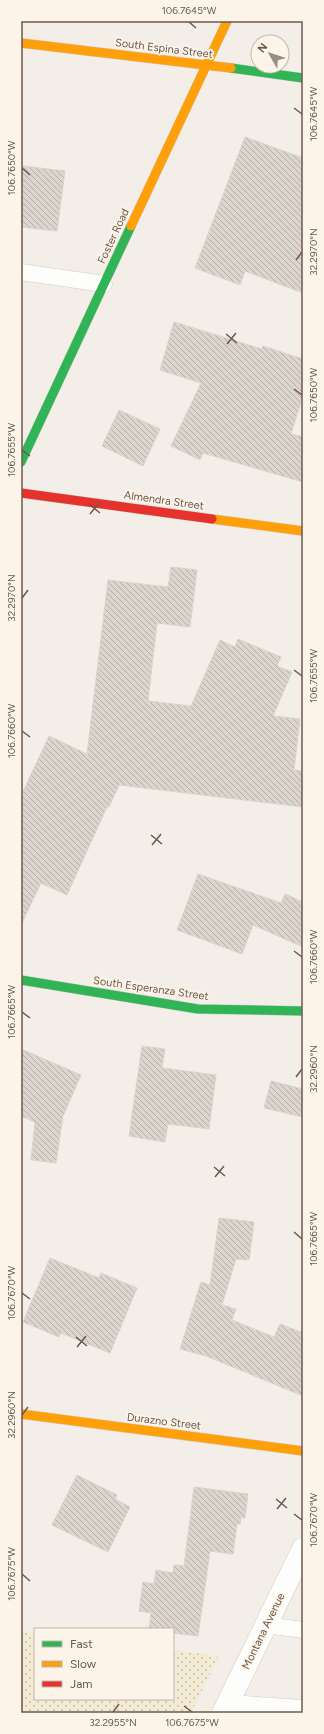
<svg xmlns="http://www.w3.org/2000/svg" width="324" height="1734" font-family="Figtree,sans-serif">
<defs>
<pattern id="sand-dots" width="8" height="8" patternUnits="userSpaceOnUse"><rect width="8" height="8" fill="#f3ebd3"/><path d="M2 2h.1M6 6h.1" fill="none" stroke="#c9c1ad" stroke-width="1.8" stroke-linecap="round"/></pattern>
<pattern id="building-back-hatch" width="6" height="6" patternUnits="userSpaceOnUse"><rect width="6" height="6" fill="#dcd5ce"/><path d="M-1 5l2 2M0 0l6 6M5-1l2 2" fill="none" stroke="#b6b0a9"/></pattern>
</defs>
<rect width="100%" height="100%" fill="#f3efe8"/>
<path fill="url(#sand-dots)" d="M21 1631 35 1633V1699H173V1650L219 1656 191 1713H21Z"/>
<path fill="url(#building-back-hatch)" stroke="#dbd3cb" d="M245 137 303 158V293L245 271 240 285 195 268Z
M23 166 65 171 57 231 21 227V183Z
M174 322 262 349 263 346 303 359V396L291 434 303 437V482L203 453 200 460 171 446 201 383 160 370Z
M119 410 160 429 143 466 102 446Z
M171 567 197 570 190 627 157 623 148 701 191 706 220 640 235 647 238 639 281 657 277 666 292 672 273 716 300 719 294 770 303 771V807L119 785 109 807H107L67 895 41 883 21 925V796L49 736 87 754 108 580 168 587Z
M198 874 281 903 285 894 303 902V947L253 925 242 954 177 930Z
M142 1046 165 1049 162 1068 216 1075 209 1129 168 1124 165 1142 129 1136Z
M21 1049 81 1075 63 1116 56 1163 31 1160 35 1122 21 1116Z
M271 1081 303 1089V1117L264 1108Z
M219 1218 254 1222 249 1260 236 1259 222 1305 236 1309 232 1320 274 1337 280 1324 303 1333V1396L206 1356 180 1349 201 1282 210 1285Z
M50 1258 99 1278 101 1273 137 1288 110 1353 61 1333 59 1337 23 1322Z
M77 1475 117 1495 115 1499 130 1507 108 1552 52 1525Z
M194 1487 248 1494 245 1518H241L240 1524H237L233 1554 210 1551 198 1636 173 1633V1629H149L151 1613 139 1611 143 1582 154 1584 156 1570 173 1573 174 1565 184 1566Z"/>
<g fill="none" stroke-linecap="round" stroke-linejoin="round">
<defs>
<path id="lane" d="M21 272 104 284
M266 1625 303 1630
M228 1703 303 1708"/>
<path id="street" d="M223 1713 303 1549"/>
<path id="fast" d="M231 68 303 78
M21 462 131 226
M21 980 198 1009 303 1011"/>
<path id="slow" d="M21 43 231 68
M131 226 227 21
M212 519 303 531
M21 1414 303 1451"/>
<path id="jam" d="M21 493 212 519"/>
</defs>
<use href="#lane" stroke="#d2ccc7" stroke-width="17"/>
<use href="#street" stroke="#d2ccc7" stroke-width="23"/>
<use href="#fast" stroke="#d2cbc4" stroke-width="10"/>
<use href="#slow" stroke="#d2cbc4" stroke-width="10"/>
<use href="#jam" stroke="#d2cbc4" stroke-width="10"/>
<use href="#lane" stroke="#fdfdfc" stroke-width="16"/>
<use href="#street" stroke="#fdfdfc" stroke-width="22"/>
<use href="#fast" stroke="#30b455" stroke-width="9"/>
<use href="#slow" stroke="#ff9f0a" stroke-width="9"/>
<use href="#jam" stroke="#e5322d" stroke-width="9"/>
</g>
<path fill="none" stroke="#6c584d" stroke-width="1.5" d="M189 22 196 28M294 108 302 114M22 168 30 175M296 260 302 252M226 334 237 343M227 344 236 333M294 389 302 395M22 450 30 456M89 504 100 513M90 514 99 503M22 598 28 590M294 670 302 676M22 731 30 737M151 835 162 844M152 845 161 834M294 951 302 957M22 1012 30 1018M296 1077 302 1069M214 1167 225 1176M215 1177 224 1166M294 1232 302 1239M22 1293 30 1299M76 1337 87 1346M77 1347 86 1336M22 1415 28 1407M276 1499 287 1508M277 1509 286 1498M294 1514 302 1520M22 1574 30 1581M184 1706 192 1712M113 1712 119 1704"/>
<g text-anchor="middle" stroke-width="3.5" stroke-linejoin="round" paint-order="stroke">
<g font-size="11" fill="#6c584d" stroke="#fcf4e9">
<text transform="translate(164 48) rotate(7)" y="4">South Espina Street</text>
<text transform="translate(113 236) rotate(-65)" y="4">Foster Road</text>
<text transform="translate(164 500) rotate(8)" y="4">Almendra Street</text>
<text transform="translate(151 988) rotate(8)" y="4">South Esperanza Street</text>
<text transform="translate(164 1421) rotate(7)" y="4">Durazno Street</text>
<text transform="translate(263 1631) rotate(-64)" y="4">Montana Avenue</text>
</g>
</g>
<rect width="324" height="1734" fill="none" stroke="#fcf4e9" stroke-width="44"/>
<rect x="34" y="1628" width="140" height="72" fill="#fcf4e9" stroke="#c2b6ab"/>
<rect x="42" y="1641" width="20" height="6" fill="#30b455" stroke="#c2b6ab"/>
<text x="70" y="1648" font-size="12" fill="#6c584d">Fast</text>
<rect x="42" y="1661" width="20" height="6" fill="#ff9f0a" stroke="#c2b6ab"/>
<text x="70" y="1668" font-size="12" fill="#6c584d">Slow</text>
<rect x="42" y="1681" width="20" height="6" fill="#e5322d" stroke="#c2b6ab"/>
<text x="70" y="1688" font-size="12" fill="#6c584d">Jam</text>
<g transform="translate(270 54) rotate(309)"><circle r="19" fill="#fcf4e9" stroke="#c2b6ab"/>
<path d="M0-3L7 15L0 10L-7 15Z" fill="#9b8d83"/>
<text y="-6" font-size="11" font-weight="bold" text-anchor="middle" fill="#6c584d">N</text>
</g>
<rect x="22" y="22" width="280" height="1690" fill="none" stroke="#6c584d" stroke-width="1.5"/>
<g font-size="10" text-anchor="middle" fill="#6c584d">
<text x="189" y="14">106.7645°W</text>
<text transform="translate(313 114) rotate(-90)" y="4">106.7645°W</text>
<text transform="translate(11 168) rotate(-90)" y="4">106.7650°W</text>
<text transform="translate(313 252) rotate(-90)" y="4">32.2970°N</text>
<text transform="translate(313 395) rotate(-90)" y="4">106.7650°W</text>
<text transform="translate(11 450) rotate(-90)" y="4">106.7655°W</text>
<text transform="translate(11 598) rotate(-90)" y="4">32.2970°N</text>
<text transform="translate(313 676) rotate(-90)" y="4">106.7655°W</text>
<text transform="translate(11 731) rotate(-90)" y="4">106.7660°W</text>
<text transform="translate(313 957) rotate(-90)" y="4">106.7660°W</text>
<text transform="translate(11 1012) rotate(-90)" y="4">106.7665°W</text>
<text transform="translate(313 1069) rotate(-90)" y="4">32.2960°N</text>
<text transform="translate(313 1239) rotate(-90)" y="4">106.7665°W</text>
<text transform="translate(11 1293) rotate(-90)" y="4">106.7670°W</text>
<text transform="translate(11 1415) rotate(-90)" y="4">32.2960°N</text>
<text transform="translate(313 1520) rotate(-90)" y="4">106.7670°W</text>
<text transform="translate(11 1574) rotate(-90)" y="4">106.7675°W</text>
<text x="113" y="1726">32.2955°N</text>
<text x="192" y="1726">106.7675°W</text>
</g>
</svg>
